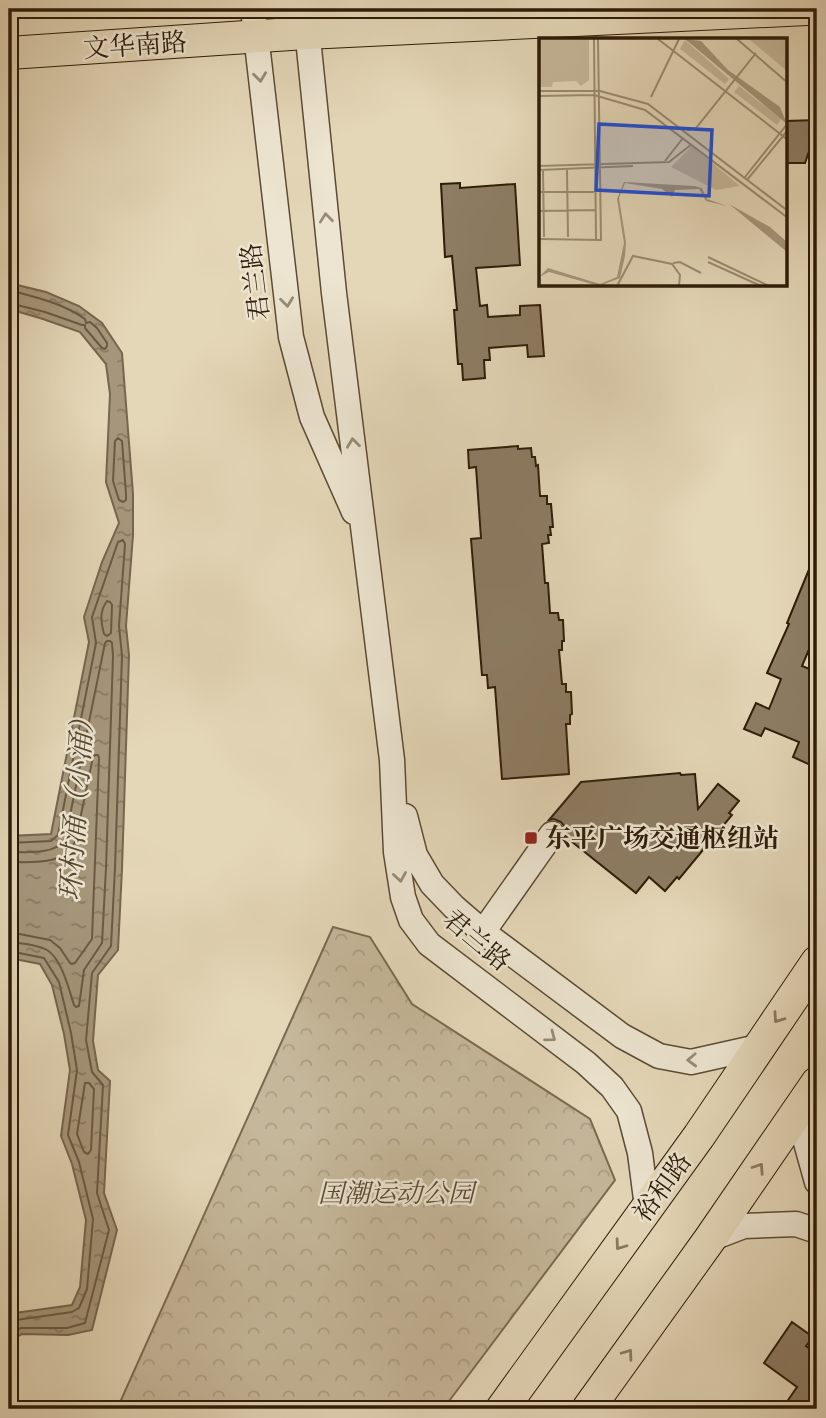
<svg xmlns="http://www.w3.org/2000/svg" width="826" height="1418" font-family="'Sorts Mill Goudy','Noto Serif SC',serif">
<defs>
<pattern id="park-crowns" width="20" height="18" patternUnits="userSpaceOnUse" patternTransform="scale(1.75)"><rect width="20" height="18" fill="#c5b79a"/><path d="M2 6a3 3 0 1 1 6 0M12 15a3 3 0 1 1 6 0" fill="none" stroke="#aa9d83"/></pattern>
<pattern id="water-ripples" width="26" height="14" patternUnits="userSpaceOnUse" patternTransform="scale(1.75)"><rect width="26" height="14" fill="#a6977c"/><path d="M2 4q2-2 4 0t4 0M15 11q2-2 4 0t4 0" fill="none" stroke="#887a64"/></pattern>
</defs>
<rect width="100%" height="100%" fill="#e4d7b8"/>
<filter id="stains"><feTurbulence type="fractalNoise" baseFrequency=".00286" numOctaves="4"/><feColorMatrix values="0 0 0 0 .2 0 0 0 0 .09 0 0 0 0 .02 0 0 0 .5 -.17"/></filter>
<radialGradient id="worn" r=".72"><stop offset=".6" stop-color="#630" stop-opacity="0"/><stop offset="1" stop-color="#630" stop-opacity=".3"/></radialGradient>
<path fill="url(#park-crowns)" stroke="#7a6a51" stroke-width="2" d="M333 927 370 937 412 1004 590 1119 615 1180 443 1409H117Z"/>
<path fill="url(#water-ripples)" stroke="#76664e" stroke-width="2" d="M9 283 46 292 79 306 102 323 122 353 133 494V535L126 626 129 655 122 869 118 950 98 975 93 1041 98 1070 110 1081 104 1193 117 1230 92 1330 68 1335 22 1334 9 1342V1315L15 1313 72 1305 80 1287 86 1220 72 1164 61 1136 70 1070 64 1034 52 985 40 964 9 958V836L51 834 89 642 84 617 102 562 119 523 106 482 110 394 106 364 80 332 43 319 9 309Z"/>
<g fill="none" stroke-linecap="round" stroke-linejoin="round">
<path stroke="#6a5a42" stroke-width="2" d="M9 290C35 297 63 303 85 319L86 323 90 322 97 328 107 343V346L105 349 102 348 85 328V325H82L45 312 9 303
M118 438 122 441 126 494V500L123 502 119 500 113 481 115 441Z
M107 601 110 602 112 605 111 633 107 636 104 634C101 622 99 612 107 601Z
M9 843 51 841 58 835 96 643 92 617 118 542 123 540 125 544 119 626 122 656 115 868 111 946 92 973 86 1040 92 1072 103 1085 97 1193 109 1230 85 1323 67 1328H21L9 1334
M9 852C26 852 54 855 65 840L105 643 107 641H110L112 643 113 656 106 868 102 943 84 970 79 1006 76 1007 74 1005C69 990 62 959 47 950 38 945 20 943 9 942
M9 862C33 862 66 866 76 839L93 757 95 755H98L99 758 92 939 75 963 72 964 70 963 60 948 50 940 9 932
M9 951 44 958 59 982 71 1033 77 1070 68 1135 79 1162 93 1219 87 1289 79 1308 72 1312 9 1321
M85 1083H89L94 1089 91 1150 88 1154 84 1152 77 1134Z"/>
</g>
<path fill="#8d7d64" stroke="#2e1c08" stroke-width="2" d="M817 120V128L805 163H786V121Z
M460 183V188L515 184 520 265 476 268 480 306 487 305 488 317 520 315V306L540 305 544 356 528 357 527 345 489 348 490 360H484L485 378 463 380 462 364H458L454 310H457L452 256 445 257 441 184Z
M518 446V449L531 448 532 457H535L536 466 538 465 540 496H547V504H551L553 527H550L551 535H548L549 543 542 544 545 583H548L550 613H558L559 620H563L564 641H562V650H559L562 684H566V692H571L572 714 570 715V724H566L569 774 502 779 495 687 488 688 487 675H482L471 539 481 538 476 467 469 468 468 450Z
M817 550V624L811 639 813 640 802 666 817 672V768L793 757 799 742 765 728 761 736 744 729 756 703 769 709 781 679 767 673 789 624 787 623Z
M680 773 681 775 695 774 698 809 718 784 739 801 729 813 732 815 679 879 677 877 665 891 649 877 636 893 566 837V828L561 822 554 819 549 820 581 782Z
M792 1322 813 1337 806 1346 817 1354V1409H782L797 1387 764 1363Z"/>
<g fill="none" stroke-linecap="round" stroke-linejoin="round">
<defs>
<path id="minor" d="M253 9 291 337 312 417 354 512
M305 9 334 293 392 760 396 852 403 897 411 920 429 944 586 1063 612 1087 629 1111 640 1153 647 1207
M405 816 415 855 432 884 454 907 483 932 622 1036 659 1056 691 1062 758 1047
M483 932 552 834
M805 1101V1139L817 1182
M710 1239 744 1226 796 1224 817 1231"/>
<path id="major" d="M9 53 306 33 807 9
M502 1409 699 1136 817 962
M588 1409 710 1239 817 1083"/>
</defs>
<use href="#minor" stroke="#5c4b34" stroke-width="27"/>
<use href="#major" stroke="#2e1c08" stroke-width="34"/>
<use href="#minor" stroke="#ede5d1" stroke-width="24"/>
<use href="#major" stroke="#e4d7b8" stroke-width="32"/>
</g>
<defs><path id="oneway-chevron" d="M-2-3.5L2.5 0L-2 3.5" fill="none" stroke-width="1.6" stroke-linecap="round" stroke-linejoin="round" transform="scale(1.75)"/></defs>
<g stroke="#978b77">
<use href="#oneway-chevron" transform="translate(260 77) rotate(83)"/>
<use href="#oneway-chevron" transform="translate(326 218) rotate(-96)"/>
<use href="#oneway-chevron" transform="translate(287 302) rotate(83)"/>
<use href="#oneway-chevron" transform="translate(353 443) rotate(-97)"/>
<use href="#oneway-chevron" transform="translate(400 877) rotate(81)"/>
<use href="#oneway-chevron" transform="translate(551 1037) rotate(37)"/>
<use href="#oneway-chevron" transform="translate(692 1060) rotate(178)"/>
</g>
<g stroke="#897a60">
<use href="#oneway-chevron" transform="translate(778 1018) rotate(125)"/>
<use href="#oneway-chevron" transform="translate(759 1168) rotate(-56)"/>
<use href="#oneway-chevron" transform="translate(620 1245) rotate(126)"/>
<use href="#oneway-chevron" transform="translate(628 1354) rotate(-54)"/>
</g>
<rect fill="#8f2418" stroke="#ede5d1" stroke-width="2.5" x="524" y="831" width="14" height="14" rx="3.5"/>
<g text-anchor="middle" stroke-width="5" stroke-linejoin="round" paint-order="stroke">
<g font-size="26" fill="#2e1c08" stroke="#ede5d1">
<text transform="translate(135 45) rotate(-4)" y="9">文华南路</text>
<text transform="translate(255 282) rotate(-97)" y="9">君兰路</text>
<text transform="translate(477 940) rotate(40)" y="9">君兰路</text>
<text transform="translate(662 1187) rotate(-54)" y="9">裕和路</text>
</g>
<g font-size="26" font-weight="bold" fill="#2e1c08" stroke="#ede5d1" text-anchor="start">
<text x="545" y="847">东平广场交通枢纽站</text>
</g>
<g font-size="26" font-style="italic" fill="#5b4a34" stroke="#ede5d1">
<text x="396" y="1202">国潮运动公园</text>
</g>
<g font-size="28" font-style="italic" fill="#584731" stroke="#ede5d1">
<text transform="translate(76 803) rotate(-86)" y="10">环村涌（小涌）</text>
</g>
</g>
<g transform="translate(539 38)">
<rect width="248" height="248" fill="#e4d7b8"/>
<path d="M0 1H50V42L42 48 37 43 14 44 13 49H0ZM210 1H248V33ZM146 2 190 41 186 46 141 11ZM200 48 242 81 238 87 195 54ZM153 108 201 148 177 152 132 129Z" fill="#c5b79a"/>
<path d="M146 1 162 3 189 32 241 69 248 86ZM85 144 155 148 163 150 168 161 188 168 167 163 160 151 136 152 133 159 123 151 86 145 80 160 87 204 86 218 81 240 60 248 10 234 0 239 9 230 61 246 78 239 85 205 78 161ZM190 166 231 189 248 204V214Z" fill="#a6977c"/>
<path fill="none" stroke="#9b8c72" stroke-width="2" d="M55 1 57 202M119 1 249 102M198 1 249 45M0 53H61L109 66 249 173M0 58 55 57 106 72 249 180M112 59 140 1M148 92 157 90 217 15M126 123 144 100M0 128 130 124 153 106M0 132 94 128M4 132 5 199M28 132 29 199M206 139 249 85M208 142 249 92M0 154H55M0 173 56 172M0 201 62 202 59 1M169 219 230 248M169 224 222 248M134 225 141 224 162 235M78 248 94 218 133 226 141 237 140 248"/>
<path fill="#1d4ed8" fill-opacity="0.15" stroke="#1d4ed8" stroke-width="3.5" d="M60 86 173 92 170 158 57 152Z"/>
<rect width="248" height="248" fill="none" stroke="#2e1c08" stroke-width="3.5"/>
</g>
<rect width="826" height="1418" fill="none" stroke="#e4d7b8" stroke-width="35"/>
<rect x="10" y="10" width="805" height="1397" fill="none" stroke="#2e1c08" stroke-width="3.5"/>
<rect x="18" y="18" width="791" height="1383" fill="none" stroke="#2e1c08" stroke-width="2"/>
<rect width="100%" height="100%" filter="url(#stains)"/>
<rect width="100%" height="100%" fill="url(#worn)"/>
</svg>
